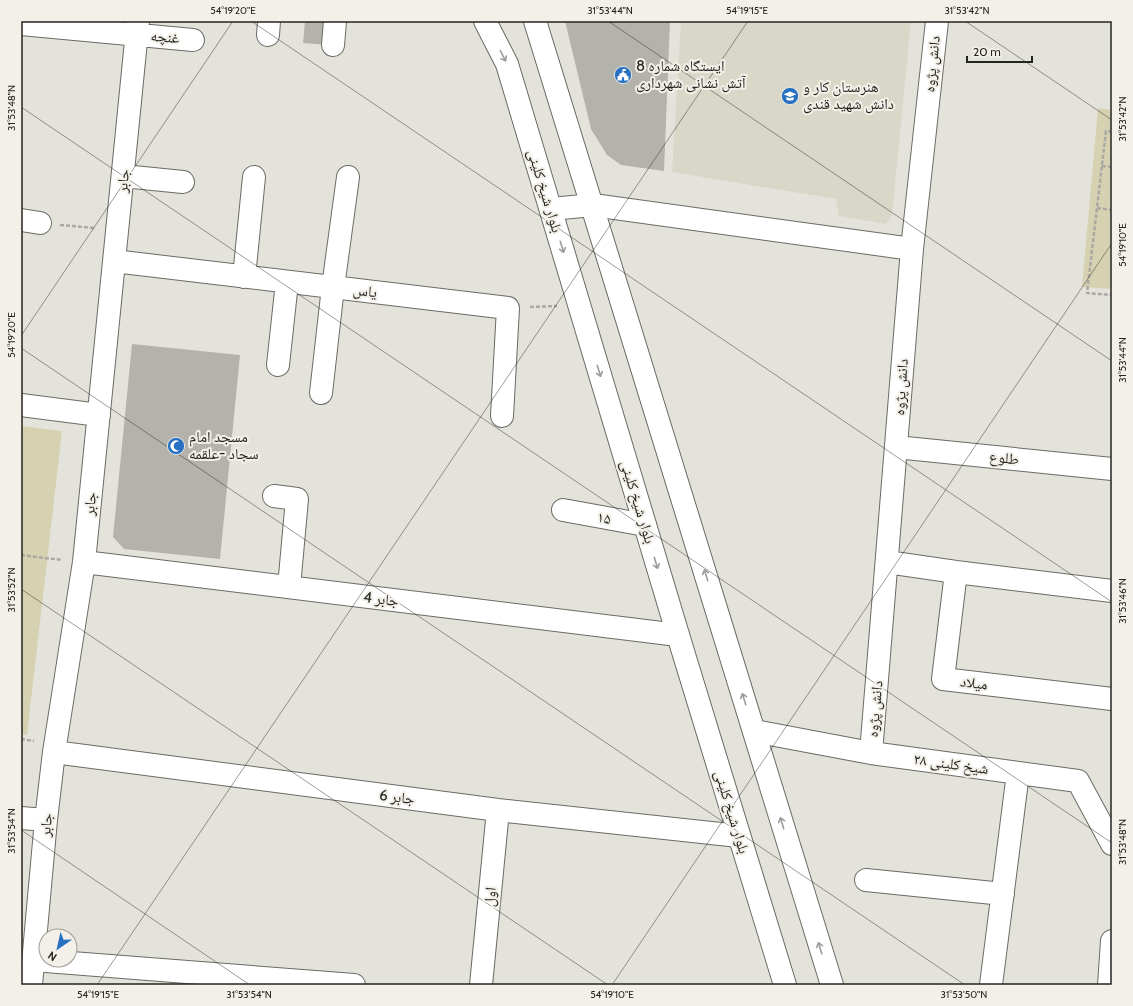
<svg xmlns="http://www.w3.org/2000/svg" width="1133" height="1006" font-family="Cabin,'Noto Naskh Arabic',sans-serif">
<rect width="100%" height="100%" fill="#e4e3db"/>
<path fill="#d9d7c7" d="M681 21H911L892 215 886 224 839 216 836 199 672 172Z"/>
<path fill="#d5d1b1" d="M1098 108 1112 110V289L1082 287Z
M21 426 62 431 27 735 21 734Z"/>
<path fill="#b4b3ab" d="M305 21H330L329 45 303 43Z
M565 21H670L664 171 621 165 607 155 591 129Z
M132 344 240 355 220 559 124 549 113 537Z"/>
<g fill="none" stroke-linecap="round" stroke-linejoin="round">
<defs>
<path id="minor" d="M21 24 193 40
M268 35 269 21
M333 45 335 21
M123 176 183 182
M593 205 912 249
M21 220 40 223
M114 261 508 308 502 416
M244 277 254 177
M278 365 287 282
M321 393 333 287 348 177
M21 405 99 415
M896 447 1112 469
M274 496 297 499 289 587
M563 510 645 525
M84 562 678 635
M887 562 956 572 1112 591
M956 572 943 679 1112 699
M754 731 871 753 1078 781 1112 844
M54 752 498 810 739 836
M871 753 912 249 937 21
M21 818 46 820
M866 880 1003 894
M33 960 354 985
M31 985 46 820 54 752 84 562 138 21
M481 985 498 810
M991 985 1018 773
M1109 985 1112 941"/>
<path id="major" d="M485 21 507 64 678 635 785 985
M535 21 832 985
M551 209 593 205"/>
</defs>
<use href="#minor" stroke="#6b6a63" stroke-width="24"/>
<use href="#major" stroke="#6b6a63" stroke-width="24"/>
<path stroke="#a9a8a2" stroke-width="2.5" stroke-dasharray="4 2" stroke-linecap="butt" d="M1112 132 1106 131 1087 293 1112 295
M1102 166 1112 167
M1097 208 1112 210
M60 225 95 228
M530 307 557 306
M21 555 62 560
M21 739 34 741"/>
<use href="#minor" stroke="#fff" stroke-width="22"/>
<use href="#major" stroke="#fff" stroke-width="22"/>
</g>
<defs><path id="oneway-shaft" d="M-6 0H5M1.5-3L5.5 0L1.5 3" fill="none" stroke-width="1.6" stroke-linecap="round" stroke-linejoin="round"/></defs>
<g stroke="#9c9c9b">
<use href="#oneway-shaft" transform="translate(503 56) rotate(63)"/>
<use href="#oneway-shaft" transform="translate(562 247) rotate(73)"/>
<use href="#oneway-shaft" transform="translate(599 371) rotate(73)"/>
<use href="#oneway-shaft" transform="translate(656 563) rotate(73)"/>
<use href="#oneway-shaft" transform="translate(706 575) rotate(-107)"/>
<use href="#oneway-shaft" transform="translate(744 699) rotate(-107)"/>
<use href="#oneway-shaft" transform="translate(782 823) rotate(-107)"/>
<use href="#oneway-shaft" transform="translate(820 948) rotate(-107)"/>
</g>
<path fill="none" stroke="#242421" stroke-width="1" stroke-opacity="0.45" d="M251 21 1112 602M608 21 1112 361M965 21 1112 120M21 107 1112 843M21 336 233 21M21 348 965 985M21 589 608 985M21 830 250 985M97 985 748 21M612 985 1112 243"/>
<defs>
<symbol id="civic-disc" viewBox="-11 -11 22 22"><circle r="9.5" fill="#2870c1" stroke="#f2f0e8"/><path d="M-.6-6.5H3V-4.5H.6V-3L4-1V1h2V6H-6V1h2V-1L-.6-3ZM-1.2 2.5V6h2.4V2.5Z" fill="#fff"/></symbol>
<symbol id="school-disc" viewBox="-11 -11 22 22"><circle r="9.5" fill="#2870c1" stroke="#f2f0e8"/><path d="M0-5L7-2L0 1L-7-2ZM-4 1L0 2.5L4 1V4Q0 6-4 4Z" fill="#fff"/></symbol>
<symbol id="mosque-disc" viewBox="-11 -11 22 22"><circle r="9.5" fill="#2870c1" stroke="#f2f0e8"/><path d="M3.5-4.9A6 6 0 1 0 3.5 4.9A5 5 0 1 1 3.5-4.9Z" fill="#fff"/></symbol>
</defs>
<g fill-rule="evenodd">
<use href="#civic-disc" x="613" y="65" width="20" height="20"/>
<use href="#school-disc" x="780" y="86" width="20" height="20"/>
<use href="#mosque-disc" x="166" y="436" width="20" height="20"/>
</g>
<g text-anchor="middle" stroke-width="4" stroke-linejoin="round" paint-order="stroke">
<g font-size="15" fill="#242421" stroke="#f2f0e8">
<text transform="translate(165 37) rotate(5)" y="5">غنچه</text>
<text transform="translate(932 64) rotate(-84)" y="5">دانش پژوه</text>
<text transform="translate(123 181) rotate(-84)" y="5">جابر</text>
<text transform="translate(545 191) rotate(73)" y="5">بلوار شیخ کلینی</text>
<text transform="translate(365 291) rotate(7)" y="5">یاس</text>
<text transform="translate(901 387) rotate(-86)" y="5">دانش پژوه</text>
<text transform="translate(1004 458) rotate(6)" y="5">طلوع</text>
<text transform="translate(638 502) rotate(73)" y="5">بلوار شیخ کلینی</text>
<text transform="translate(90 504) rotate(-84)" y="5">جابر</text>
<text transform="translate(604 518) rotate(10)" y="5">۱۵</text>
<text transform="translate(381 599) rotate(7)" y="5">جابر 4</text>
<text transform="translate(974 683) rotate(7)" y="5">میلاد</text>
<text transform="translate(875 709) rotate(-85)" y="5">دانش پژوه</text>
<text transform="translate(951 764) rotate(8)" y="5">شیخ کلینی ۲۸</text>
<text transform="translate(397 797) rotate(7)" y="5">جابر 6</text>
<text transform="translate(732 812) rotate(73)" y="5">بلوار شیخ کلینی</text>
<text transform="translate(46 825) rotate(-84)" y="5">جابر</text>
<text transform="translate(490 897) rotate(-84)" y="5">اول</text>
</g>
<g font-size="15" fill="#242421" stroke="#f2f0e8" text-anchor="start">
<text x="636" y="71">ایستگاه شماره 8<tspan x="636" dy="17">آتش نشانی شهرداری</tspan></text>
<text x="803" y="92">هنرستان کار و<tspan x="803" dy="17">دانش شهید قندی</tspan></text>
<text x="189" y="442">مسجد امام<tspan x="189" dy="17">سجاد -علقمه</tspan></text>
</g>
</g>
<rect width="1133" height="1006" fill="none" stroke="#f2f0e8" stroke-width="44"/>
<g transform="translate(58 948) rotate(214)"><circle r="19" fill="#f2f0e8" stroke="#a09e98"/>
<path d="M0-3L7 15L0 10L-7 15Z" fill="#2870c1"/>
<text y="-6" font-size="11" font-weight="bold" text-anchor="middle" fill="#242421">N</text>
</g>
<path d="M967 56v6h65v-6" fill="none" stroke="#242421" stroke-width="2"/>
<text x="973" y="56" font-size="12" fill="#242421" stroke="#f2f0e8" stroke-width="3" paint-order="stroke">20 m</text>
<rect x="22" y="22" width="1089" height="962" fill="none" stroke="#242421" stroke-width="1.5"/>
<g font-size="10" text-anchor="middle" fill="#242421">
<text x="233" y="14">54°19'20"E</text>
<text x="610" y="14">31°53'44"N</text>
<text x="747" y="14">54°19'15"E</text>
<text x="967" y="14">31°53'42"N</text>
<text transform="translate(11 108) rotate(-90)" y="4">31°53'48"N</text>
<text transform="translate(1122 119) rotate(-90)" y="4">31°53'42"N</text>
<text transform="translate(1122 245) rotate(-90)" y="4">54°19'10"E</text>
<text transform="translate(11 335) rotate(-90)" y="4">54°19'20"E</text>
<text transform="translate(1122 360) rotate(-90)" y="4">31°53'44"N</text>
<text transform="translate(11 590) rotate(-90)" y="4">31°53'52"N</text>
<text transform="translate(1122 601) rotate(-90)" y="4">31°53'46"N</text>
<text transform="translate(11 831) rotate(-90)" y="4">31°53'54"N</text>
<text transform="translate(1122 842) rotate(-90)" y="4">31°53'48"N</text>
<text x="98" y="998">54°19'15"E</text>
<text x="249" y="998">31°53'54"N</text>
<text x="612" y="998">54°19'10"E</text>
<text x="964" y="998">31°53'50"N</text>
</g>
</svg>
